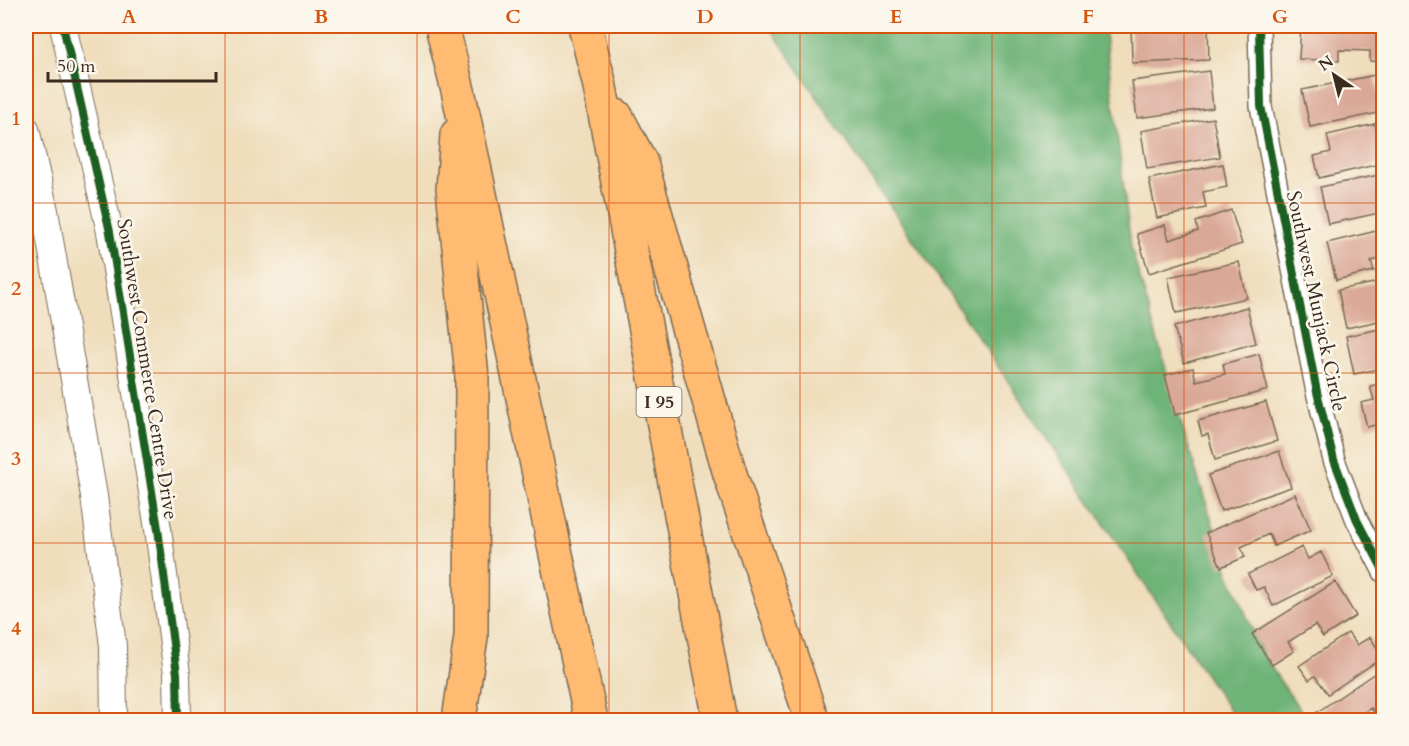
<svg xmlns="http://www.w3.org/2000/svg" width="1409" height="746" font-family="Cardo,serif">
<rect width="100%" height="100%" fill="#fbf7ec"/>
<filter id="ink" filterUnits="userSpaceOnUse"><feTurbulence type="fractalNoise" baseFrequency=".0167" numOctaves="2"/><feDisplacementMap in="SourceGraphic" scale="12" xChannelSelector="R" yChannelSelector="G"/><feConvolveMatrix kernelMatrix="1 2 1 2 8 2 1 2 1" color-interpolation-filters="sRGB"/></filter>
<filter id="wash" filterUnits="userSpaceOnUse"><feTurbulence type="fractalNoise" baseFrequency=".008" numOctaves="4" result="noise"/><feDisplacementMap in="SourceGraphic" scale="24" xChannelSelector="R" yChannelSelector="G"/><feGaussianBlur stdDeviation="1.35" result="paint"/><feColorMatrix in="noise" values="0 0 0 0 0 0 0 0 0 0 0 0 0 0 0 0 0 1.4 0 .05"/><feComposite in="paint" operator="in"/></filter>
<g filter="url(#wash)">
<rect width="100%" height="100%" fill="#efddbb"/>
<path fill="#6eb378" stroke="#546e4b" stroke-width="1.5" d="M769 26H1104L1131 247 1184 433 1227 569 1264 657 1307 720H1236Z"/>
<g id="blocks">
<path fill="#daa897" d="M1131 26H1208L1209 60 1132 63Z
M1301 26H1384V62L1370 61V51L1339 50V61L1299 59Z
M1209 71 1213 108 1137 118 1132 81Z
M1375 75 1383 112 1310 127 1302 90Z
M1213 118 1220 157 1147 169 1141 131Z
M1375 124 1384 163 1319 178 1314 156 1331 152 1327 135Z
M1223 164 1227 187 1203 192 1206 208 1157 218 1149 179Z
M1384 174V212L1328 224 1320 187Z
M1231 210 1242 244 1149 273 1137 234 1165 225 1169 240 1198 231 1196 222Z
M1384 229V258L1371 261 1374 271 1336 280 1327 243Z
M1239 262 1247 298 1176 313 1168 277Z
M1384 281V320L1346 328 1338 290Z
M1247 307 1256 343 1184 363 1174 327Z
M1384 328V368L1354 374 1346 336Z
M1259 354 1268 390 1175 415 1165 375 1193 368 1196 381 1225 374 1223 364Z
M1384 383V423L1367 427 1361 403 1374 400 1370 386Z
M1266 402 1277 441 1215 460 1208 434 1202 436 1198 421Z
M1279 451 1291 487 1221 511 1208 475Z
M1295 494 1311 530 1274 546 1269 534 1241 547 1245 557 1221 567 1206 533Z
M1302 547 1308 559 1321 552 1333 576 1273 606 1264 587 1256 590 1248 574Z
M1335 582 1356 616 1323 637 1315 625 1288 642 1294 651 1272 665 1252 634Z
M1348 633 1357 645 1370 637 1383 657 1328 694 1315 676 1309 680 1299 666Z
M1384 667V715L1378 718 1371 708 1352 720H1308L1307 719Z"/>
</g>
</g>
<g filter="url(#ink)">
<use href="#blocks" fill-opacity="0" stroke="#7a6955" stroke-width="1.5"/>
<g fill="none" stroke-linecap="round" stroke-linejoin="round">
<defs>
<path id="minor" d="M1259 26 1261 106 1317 392 1334 460 1357 520 1384 572"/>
<path id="tertiary" d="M63 26 110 232 158 529 177 674 178 720
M26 129 45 211 94 496 113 646 114 720"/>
<path id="motorway" d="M442 26 459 95 591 720
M585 26 599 82 720 720
M616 116 641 163 730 474 812 720
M457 135 453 188 472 377 471 637 459 720"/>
</defs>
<use href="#minor" stroke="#7a6955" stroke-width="24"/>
<use href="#tertiary" stroke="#7a6955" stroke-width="28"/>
<use href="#motorway" stroke="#7a6955" stroke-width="36"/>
<use href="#minor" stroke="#fff" stroke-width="21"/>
<use href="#tertiary" stroke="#fff" stroke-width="26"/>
<use href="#motorway" stroke="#ffbb71" stroke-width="33"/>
<defs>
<path id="cycleway" d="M63 26 110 232 158 529 177 674 178 720
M1259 26 1261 106 1317 392 1334 460 1357 520 1384 572"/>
</defs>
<use href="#cycleway" stroke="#fbf7ec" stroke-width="11"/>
<use href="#cycleway" stroke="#1b5e20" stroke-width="8"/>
</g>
</g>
<path fill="none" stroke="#d7540e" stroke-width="1.5" stroke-opacity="0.55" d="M225 26V720M417 26V720M609 26V720M800 26V720M992 26V720M1184 26V720M26 203H1384M26 373H1384M26 543H1384"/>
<g text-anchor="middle" stroke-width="5" stroke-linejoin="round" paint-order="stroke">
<rect fill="#fbf7ec" stroke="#75685c" stroke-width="1.5" x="636.5" y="387" width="45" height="30" rx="4.5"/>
<g font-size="18" font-weight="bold" fill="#3b2a1e">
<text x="659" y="408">I 95</text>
</g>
<g font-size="20" fill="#3b2a1e" stroke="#fbf7ec">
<text transform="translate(1317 301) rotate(78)" y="7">Southwest Munjack Circle</text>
<text transform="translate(148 369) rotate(81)" y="7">Southwest Commerce Centre Drive</text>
</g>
</g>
<rect width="1409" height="746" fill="none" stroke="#fbf7ec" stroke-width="66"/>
<g transform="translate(1334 75) rotate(325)" stroke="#fbf7ec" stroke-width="4.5" paint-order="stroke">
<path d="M0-4.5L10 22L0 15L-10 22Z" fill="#3b2a1e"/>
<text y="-9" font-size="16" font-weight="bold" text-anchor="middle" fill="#3b2a1e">N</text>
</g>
<path d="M48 72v9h168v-9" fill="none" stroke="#3b2a1e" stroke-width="3"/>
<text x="57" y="72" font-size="18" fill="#3b2a1e" stroke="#fbf7ec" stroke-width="4.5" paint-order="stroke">50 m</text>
<rect x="33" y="33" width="1343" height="680" fill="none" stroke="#d7540e" stroke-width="2"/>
<g font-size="20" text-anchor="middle" font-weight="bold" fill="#d7540e">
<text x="129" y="23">A</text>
<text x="321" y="23">B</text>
<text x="513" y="23">C</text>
<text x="705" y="23">D</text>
<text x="896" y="23">E</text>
<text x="1088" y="23">F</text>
<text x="1280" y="23">G</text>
<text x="16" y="125">1</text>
<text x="16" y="295">2</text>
<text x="16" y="465">3</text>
<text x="16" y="635">4</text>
</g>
</svg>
